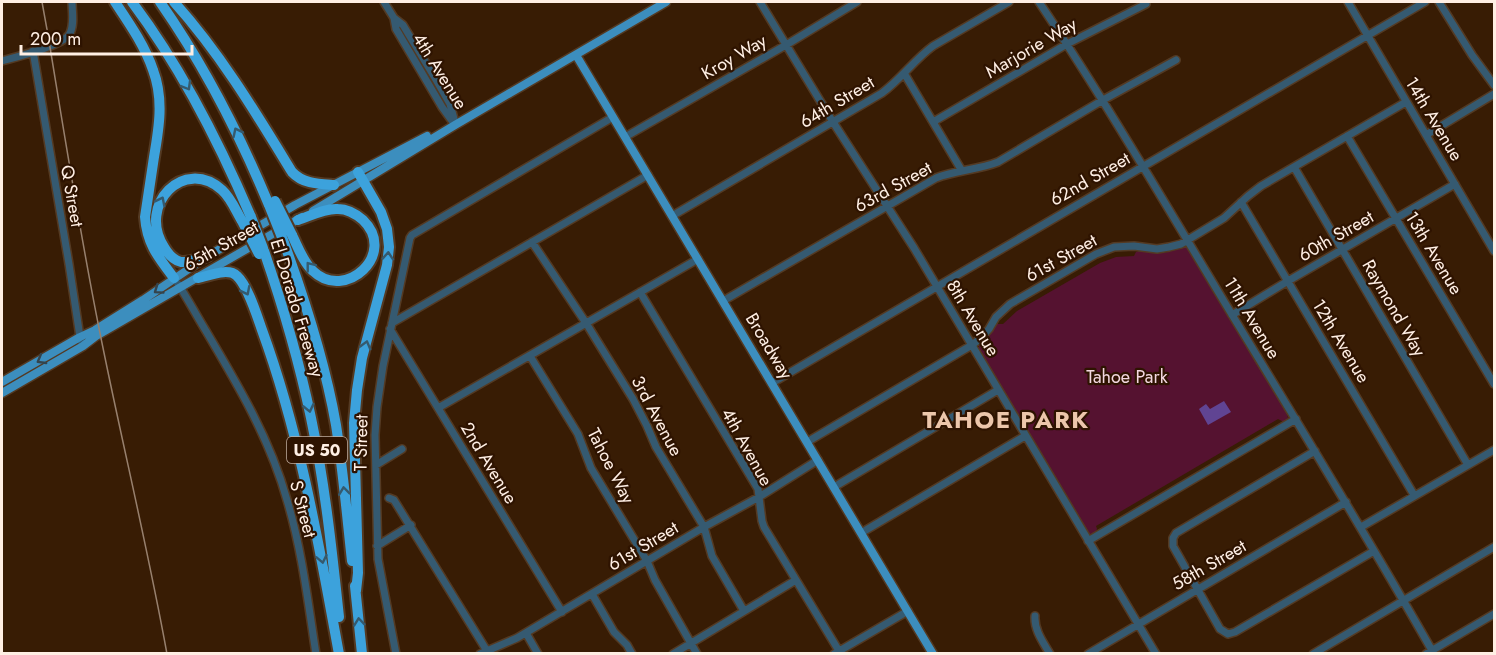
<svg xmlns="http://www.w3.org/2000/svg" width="1496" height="655" font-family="Jost,sans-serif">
<rect width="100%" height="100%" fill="#381c04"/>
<path fill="#551230" d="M1184 247 1187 248 1190 251 1286 412 1288 418 1284 422 1278 419 1096 526 1097 529 1095 533 1090 534 1087 532 979 350V346L989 336 997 324H1003L1017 311 1100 263 1116 257 1134 256 1136 252 1139 251 1164 253Z"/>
<path fill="#604493" d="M1224 401 1231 412 1208 425 1199 409 1206 404 1210 409Z"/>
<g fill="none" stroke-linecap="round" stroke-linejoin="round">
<defs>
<path id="minor" d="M384 2 394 18 396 29 442 107 455 125
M760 2 833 122 914 248 1156 654
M1039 2C1108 105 1170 212 1234 318 1302 430 1370 541 1434 654
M1348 2 1494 251
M1439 2 1472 55 1494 85
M394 18 403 25 435 78 450 104 454 119
M33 51 69 264 80 337 81 341
M2 61C16 57 61 46 69 35 75 26 72 11 72 2
M904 73 962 171
M933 122 1067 44 1146 4
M1426 135 1494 94
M1347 136 1494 384
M625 137 786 45 857 2
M1294 167 1468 465
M1241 202 1414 495
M672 216 882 93C901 79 914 60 933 46L1009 2
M532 242 586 323 633 399 647 426 656 447 704 527 712 556 744 611
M178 284C188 299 196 315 206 331 238 385 270 439 287 500 302 550 308 602 316 654
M640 292 758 489 762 521 764 527 839 651
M723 301 936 178C956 170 978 170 998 162L1103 100 1176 60
M1232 315 1288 281 1455 184
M392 323 648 175
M390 329 562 612
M530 356 578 434 591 468 647 561 655 580 697 654
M772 383 1425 2
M438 408 698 259
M807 442 972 345 981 338 989 329 996 317 1010 304 1096 254 1114 247 1134 246 1157 249 1169 247 1181 244 1224 218 1248 196 1261 186 1406 102
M1315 451 1176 533 1173 538V546L1220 629 1228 634 1235 632 1374 551
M376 465 402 449
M834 487 998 390
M389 498 394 500 487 651
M1361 527 1494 450
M861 533 1025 436
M1088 541 1296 419
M377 546 411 525
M592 594 614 632 627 645 632 654
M1035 616C1034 630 1043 642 1050 654
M526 633 538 654
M396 654 378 559 375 435 377 407 383 366 410 238 412 235 613 117
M480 654 517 638 704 527 759 497 818 460
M673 654 796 580
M834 654 908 611
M1088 654 1346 502
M1313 654 1494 547
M1426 654 1494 614"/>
<path id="major" d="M576 55 933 654
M313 211 455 125 666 2
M2 382 80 337 95 330 143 300 208 256 295 205 427 136
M2 393 83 346 96 336 302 217"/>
<path id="highway" d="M115 2C129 23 145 46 153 70 164 99 159 128 154 157 151 177 148 197 145 217 147 244 158 257 174 278
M132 2C181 67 219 142 251 217
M160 2C204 65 239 133 269 205
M174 2C220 53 256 113 292 172 303 184 319 184 334 185
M292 235C298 247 303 262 313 271 345 302 398 254 363 220 356 214 348 209 338 209 325 208 310 216 298 220
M283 240C305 300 325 362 336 425 343 470 347 516 352 561
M264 251C283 306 299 361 311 418 325 484 332 551 339 617
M208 256C200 258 189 263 181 262 173 260 168 254 164 247 137 205 184 156 222 190 231 198 236 211 242 221
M198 278C209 276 228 267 237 276 248 286 257 316 262 330 300 434 319 545 339 654
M355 586 362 654
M356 591 358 573 354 423 357 390 362 358 387 265 389 247 387 229 381 212 358 172"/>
</defs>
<use href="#minor" stroke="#543a23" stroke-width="10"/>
<use href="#major" stroke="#543a23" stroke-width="11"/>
<use href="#highway" stroke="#543a23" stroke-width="14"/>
<use href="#minor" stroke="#355a71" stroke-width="7"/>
<use href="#major" stroke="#3c8ebe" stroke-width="8"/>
<use href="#highway" stroke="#3ca2dc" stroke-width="10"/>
<path stroke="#97806e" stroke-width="1.5" d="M42 2 48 35C65 138 81 241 102 343 123 447 148 549 167 654"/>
<defs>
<path id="highway-bridge" d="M275 201 292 235
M269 205 283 240
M251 217 263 248
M242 221 259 254"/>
</defs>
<use href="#highway-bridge" stroke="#543a23" stroke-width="14" stroke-linecap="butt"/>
<use href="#highway-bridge" stroke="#3ca2dc" stroke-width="10"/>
</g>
<defs><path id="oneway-chevron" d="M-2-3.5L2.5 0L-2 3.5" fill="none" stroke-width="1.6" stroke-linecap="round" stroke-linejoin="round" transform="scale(1.5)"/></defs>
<g stroke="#355a6e">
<use href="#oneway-chevron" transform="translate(187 86) rotate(60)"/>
<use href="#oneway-chevron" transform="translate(237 132) rotate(-116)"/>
<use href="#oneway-chevron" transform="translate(161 201) rotate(-63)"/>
<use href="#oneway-chevron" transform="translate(388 256) rotate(-86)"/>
<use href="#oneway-chevron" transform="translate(310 266) rotate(-128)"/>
<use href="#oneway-chevron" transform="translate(246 291) rotate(63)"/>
<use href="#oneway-chevron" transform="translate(366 345) rotate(-75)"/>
<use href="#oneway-chevron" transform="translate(309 408) rotate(77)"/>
<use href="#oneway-chevron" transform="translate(344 491) rotate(-97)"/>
<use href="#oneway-chevron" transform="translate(322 559) rotate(78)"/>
<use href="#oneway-chevron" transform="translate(359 622) rotate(-96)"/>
</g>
<g stroke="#34444c">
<use href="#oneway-chevron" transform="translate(158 290) rotate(145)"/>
<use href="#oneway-chevron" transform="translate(41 360) rotate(150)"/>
</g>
<g text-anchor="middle" stroke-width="4.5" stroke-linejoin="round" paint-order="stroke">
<rect fill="#2e1300" stroke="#c0ada0" stroke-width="1.5" x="287" y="437" width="60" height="26" rx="4.5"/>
<g font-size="16" font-weight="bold" fill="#ffefe4">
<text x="317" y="456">US 50</text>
</g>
<g font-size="18" fill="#ffefe4" stroke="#2e1300">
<text transform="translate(1031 48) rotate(-30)" y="6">Marjorie Way</text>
<text transform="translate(734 57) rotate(-30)" y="6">Kroy Way</text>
<text transform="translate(440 71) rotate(58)" y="6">4th Avenue</text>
<text transform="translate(837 102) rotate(-31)" y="6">64th Street</text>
<text transform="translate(1434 119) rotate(59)" y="6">14th Avenue</text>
<text transform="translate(1090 179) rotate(-30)" y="6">62nd Street</text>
<text transform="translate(893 187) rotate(-29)" y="6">63rd Street</text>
<text transform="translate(72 196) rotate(80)" y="6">Q Street</text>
<text transform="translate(1336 236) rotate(-30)" y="6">60th Street</text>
<text transform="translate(221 246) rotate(-30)" y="6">65th Street</text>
<text transform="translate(1434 253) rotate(59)" y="6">13th Avenue</text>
<text transform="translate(1061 258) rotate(-29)" y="6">61st Street</text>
<text transform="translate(297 308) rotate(73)" y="6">El Dorado Freeway</text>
<text transform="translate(1394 308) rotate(60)" y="6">Raymond Way</text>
<text transform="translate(973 318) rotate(59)" y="6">8th Avenue</text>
<text transform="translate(1252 318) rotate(59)" y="6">11th Avenue</text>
<text transform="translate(1341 341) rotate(59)" y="6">12th Avenue</text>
<text transform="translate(769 346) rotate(59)" y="6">Broadway</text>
<text transform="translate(657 416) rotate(62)" y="6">3rd Avenue</text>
<text transform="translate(361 443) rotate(-89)" y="6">T Street</text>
<text transform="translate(747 447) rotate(61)" y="6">4th Avenue</text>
<text transform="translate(489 463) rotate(59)" y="6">2nd Avenue</text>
<text transform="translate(611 466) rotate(63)" y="6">Tahoe Way</text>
<text transform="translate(303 509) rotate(75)" y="6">S Street</text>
<text transform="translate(643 546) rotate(-31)" y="6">61st Street</text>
<text transform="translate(1209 565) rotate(-30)" y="6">58th Street</text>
</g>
<g font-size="18" fill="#f3d8e0" stroke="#2e1300">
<text x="1127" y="383">Tahoe Park</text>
</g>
<g font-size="24" font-weight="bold" letter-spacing="1.5" fill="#ecc6ab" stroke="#2e1300">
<text x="1006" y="428">TAHOE PARK</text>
</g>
</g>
<rect width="1496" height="655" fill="none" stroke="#ffefe4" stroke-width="6"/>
<path d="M21 45v9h171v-9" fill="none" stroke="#ffefe4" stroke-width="3"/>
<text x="30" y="45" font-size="18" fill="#ffefe4" stroke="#2e1300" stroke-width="4.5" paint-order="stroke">200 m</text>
</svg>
